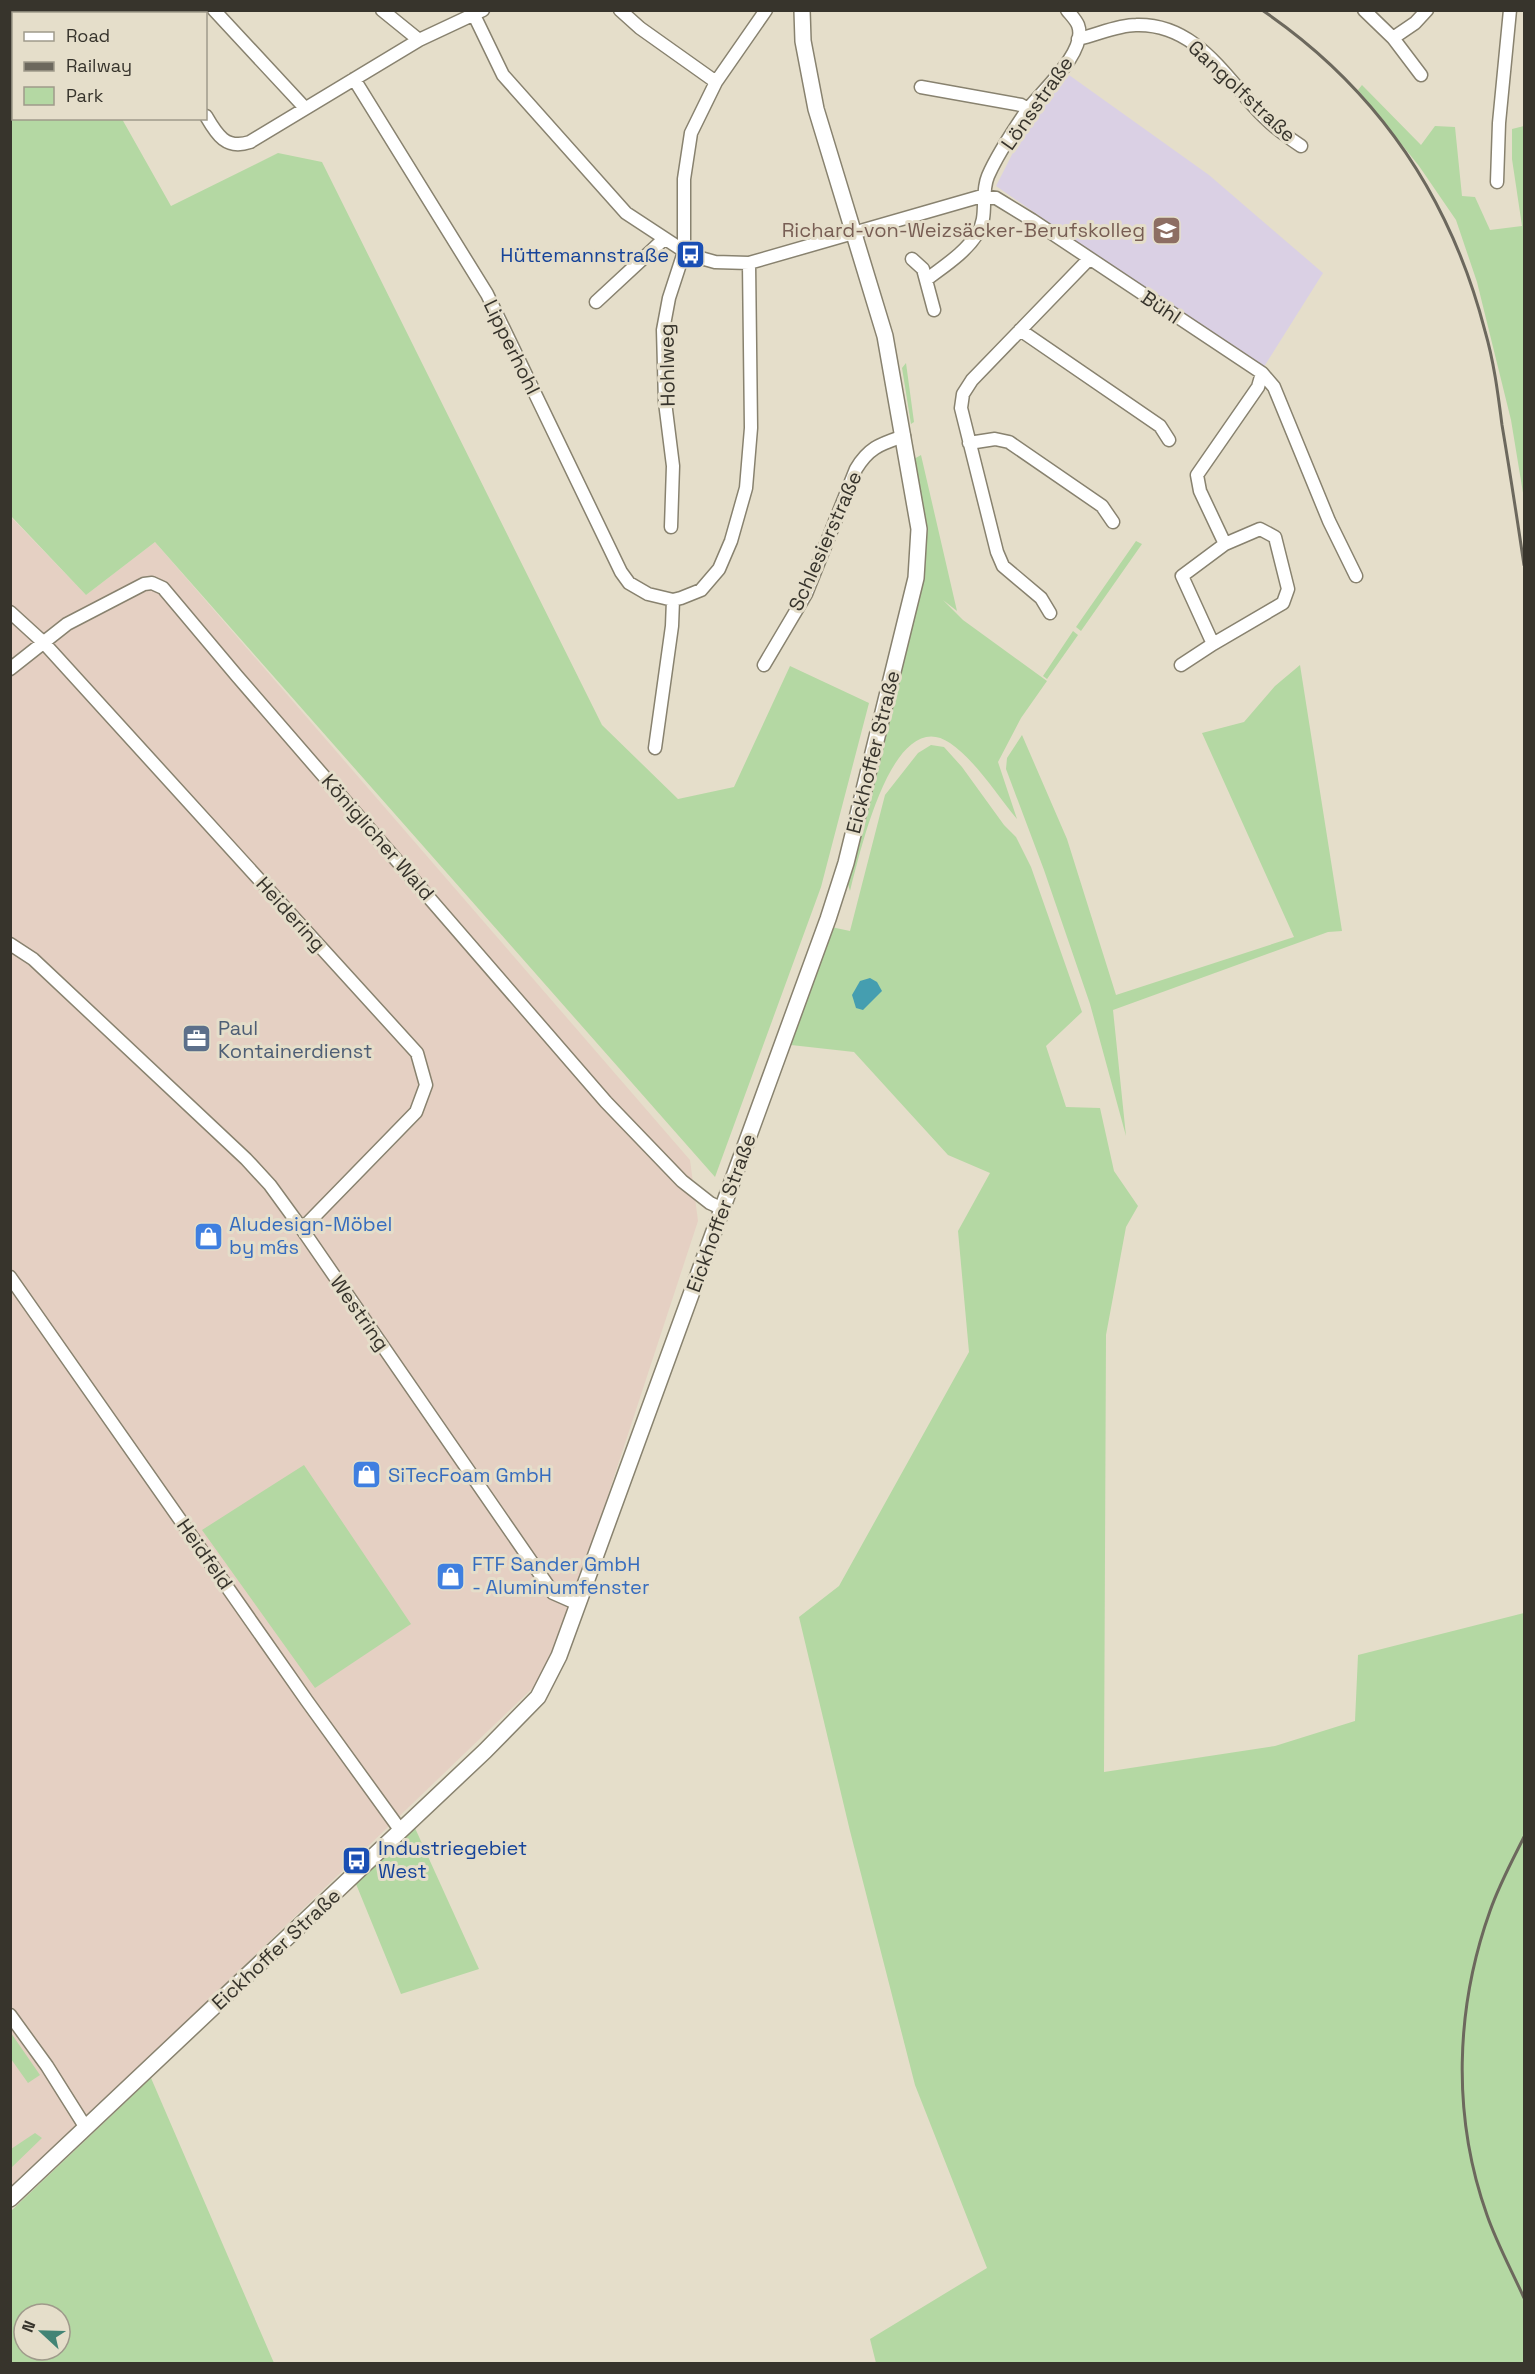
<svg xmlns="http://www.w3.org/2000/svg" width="1535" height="2374" font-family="'Space Grotesk',sans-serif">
<rect width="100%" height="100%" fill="#e5deca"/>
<path fill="#e5d0c3" d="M10 516 86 595 155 542 690 1160 698 1221 591 1547 543 1678 69 2134 11 2186Z"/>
<path fill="#dad0e4" d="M1069 75 1209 175 1323 273 1262 370 996 186 1029 121Z"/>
<path fill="#b4d8a3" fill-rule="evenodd" d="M25 10 27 13 14 14V118L122 119 171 206 278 153 322 162 602 725 678 799 734 787 790 666 869 703 821 887 715 1177 155 542 86 595 11 516 10 11Z
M1362 85 1421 145 1435 126 1455 127 1462 196 1475 197 1490 230 1522 226 1512 159V129L1524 126V499L1511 420 1477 282 1456 220 1419 166 1358 90Z
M906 363 914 422 911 424 902 368Z
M921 455 957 611 943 600 963 620 1047 681 1021 718 998 762 1017 819C997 795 975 760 950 743 892 703 859 857 850 891L846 878 924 527 914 459Z
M1136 541 1142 544 1081 631 1076 627Z
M1073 631 1078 635 1047 679 1043 676Z
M1300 665 1342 931 1328 932 1113 1010 1126 1136 1090 1004 1044 870 1006 769 1007 758 1022 735 1067 839 1116 995 1294 937 1202 733 1244 722 1275 686Z
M931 745 944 747 962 767 1004 825 1016 837 1031 867 1082 1012 1046 1046 1066 1107 1100 1108 1114 1171 1138 1206 1126 1227 1106 1335 1104 1772 1275 1746 1355 1721 1358 1655 1524 1613V2363H876L870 2339 987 2268 915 2085 850 1831 799 1617 839 1586 969 1352 958 1231 990 1173 948 1155 854 1052 791 1045 831 927 850 931 885 795 918 753Z
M304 1465 411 1624 315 1688 202 1530Z
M415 1828 479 1969 401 1994 356 1884 358 1879Z
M11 2033 40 2075 28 2083 11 2059Z
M151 2078 274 2363H11V2211ZM24 2314H60V2350H24Z
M35 2133 42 2138 11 2168V2149Z"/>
<path fill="#459eb0" d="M870 978 877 982 882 991 863 1010 856 1008 852 995 860 981Z"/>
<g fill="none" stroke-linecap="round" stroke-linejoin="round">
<defs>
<path id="minor" d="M214 10 305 108
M382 10 419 40
M620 10 640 28 716 82
M1364 10 1393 38 1421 75
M474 15 503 75 626 213 690 255 715 262 749 263 982 196 996 198 1032 220 1262 373 1274 387 1329 521 1356 576
M1393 38 1415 23 1427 10
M1078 39C1097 35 1117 25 1136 25 1198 23 1227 81 1265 118 1276 129 1289 138 1301 146
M354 79 487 294 621 572 629 583 648 594 673 600 681 598 701 590 719 569 731 541 746 488 751 428 749 263
M921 87 1021 105 1028 109
M206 116C217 135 226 150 250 142L419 40 483 10
M1497 182 1499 123 1510 10
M912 259 923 269 934 310
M926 280C944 266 965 253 977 234 989 217 980 195 988 176 997 155 1015 128 1028 109 1042 91 1088 51 1078 25 1076 20 1071 15 1067 10
M596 302 664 239
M1020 330 1160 426 1169 440
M969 443 995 439 1009 442 1102 506 1113 522
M671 527 673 466 665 402 663 330 669 298 684 252V179L691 133 716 82 766 10
M1225 544 1260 529 1275 537 1288 589 1283 603 1213 644 1182 576 1225 544 1200 491 1197 475 1258 387 1262 373
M10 612 44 643 417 1053 426 1085 416 1112 302 1229
M1050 613 1041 598 1003 566 997 552 961 408 963 394 972 380 1089 259
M764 665 806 594 856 469C869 447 881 444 904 436
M1181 665 1213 644
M10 669 67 624 144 584 152 583 163 588 237 676 606 1102 682 1181 710 1203 723 1209
M655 748 672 626 673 600
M10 944 33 959 246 1159 270 1185 302 1229 553 1593 578 1604
M10 1277 307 1701 401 1831
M10 2015 47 2066 86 2128"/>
<path id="major" d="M10 2199 485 1751 538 1697 559 1656 828 919 846 863 916 578 919 529 885 336 816 109 803 41 802 10"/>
</defs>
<use href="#minor" stroke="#88826f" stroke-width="15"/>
<use href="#major" stroke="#88826f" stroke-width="18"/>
<use href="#minor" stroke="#fff" stroke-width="12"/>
<use href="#major" stroke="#fff" stroke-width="15"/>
<path stroke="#6c685d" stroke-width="3" d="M1262 10C1378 89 1450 196 1485 331 1494 362 1498 394 1502 425 1510 472 1517 518 1524 565
M1524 1837C1512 1861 1499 1885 1490 1911 1455 2009 1452 2117 1487 2215 1497 2244 1512 2271 1524 2298"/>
</g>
<defs>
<symbol id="school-square" viewBox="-11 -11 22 22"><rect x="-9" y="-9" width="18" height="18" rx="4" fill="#8d6e63" stroke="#e5deca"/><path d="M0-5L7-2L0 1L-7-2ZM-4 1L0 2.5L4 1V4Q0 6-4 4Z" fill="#fff"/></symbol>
<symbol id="bus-square" viewBox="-11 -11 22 22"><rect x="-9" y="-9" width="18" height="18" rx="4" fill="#1a4fb4" stroke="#e5deca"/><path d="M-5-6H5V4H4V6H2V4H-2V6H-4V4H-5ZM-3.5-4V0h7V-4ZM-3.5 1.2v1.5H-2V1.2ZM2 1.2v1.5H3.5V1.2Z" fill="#fff"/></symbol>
<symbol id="office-square" viewBox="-11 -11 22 22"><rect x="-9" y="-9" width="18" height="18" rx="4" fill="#5c6f8a" stroke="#e5deca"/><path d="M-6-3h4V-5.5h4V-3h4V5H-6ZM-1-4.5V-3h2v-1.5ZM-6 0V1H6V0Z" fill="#fff"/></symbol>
<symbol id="shop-square" viewBox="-11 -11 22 22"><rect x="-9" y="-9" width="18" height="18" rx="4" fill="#3f7fe0" stroke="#e5deca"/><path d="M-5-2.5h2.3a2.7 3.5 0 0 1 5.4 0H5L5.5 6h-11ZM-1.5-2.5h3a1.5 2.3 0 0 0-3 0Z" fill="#fff"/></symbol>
</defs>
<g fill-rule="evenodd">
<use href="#school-square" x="1150" y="214" width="33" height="33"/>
<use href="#bus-square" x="674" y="238" width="33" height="33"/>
<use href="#office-square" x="180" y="1022" width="33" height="33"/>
<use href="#shop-square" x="192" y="1220" width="33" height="33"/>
<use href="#shop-square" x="350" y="1458" width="33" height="33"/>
<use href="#shop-square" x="434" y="1560" width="33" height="33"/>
<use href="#bus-square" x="340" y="1844" width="33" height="33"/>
</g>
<g text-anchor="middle" stroke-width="6" stroke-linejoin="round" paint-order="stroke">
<g font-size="20" fill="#37342c" stroke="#e5deca">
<text transform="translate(1242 91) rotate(43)" y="7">Gangolfstraße</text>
<text transform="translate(1037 103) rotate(-55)" y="7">Lönsstraße</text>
<text transform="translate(1161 307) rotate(34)" y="7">Bühl</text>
<text transform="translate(512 347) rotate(64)" y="7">Lipperhohl</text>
<text transform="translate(667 365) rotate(-91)" y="7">Hohlweg</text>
<text transform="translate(825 541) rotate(-66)" y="7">Schlesierstraße</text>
<text transform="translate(873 752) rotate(-76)" y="7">Eickhoffer Straße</text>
<text transform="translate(378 837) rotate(49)" y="7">Königlicher Wald</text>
<text transform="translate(291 914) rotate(48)" y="7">Heidering</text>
<text transform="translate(721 1213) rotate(-70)" y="7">Eickhoffer Straße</text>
<text transform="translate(360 1313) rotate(55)" y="7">Westring</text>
<text transform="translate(205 1554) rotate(55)" y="7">Heidfeld</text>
<text transform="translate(276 1949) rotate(-43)" y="7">Eickhoffer Straße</text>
</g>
<g font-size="20" fill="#785e54" stroke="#e5deca" text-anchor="end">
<text x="1145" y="237">Richard-von-Weizsäcker-Berufskolleg</text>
</g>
<g font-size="20" fill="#164399" stroke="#e5deca" text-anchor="end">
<text x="669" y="262">Hüttemannstraße</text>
<text x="378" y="1855" text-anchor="start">Industriegebiet<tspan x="378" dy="23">West</tspan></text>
</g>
<g font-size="20" fill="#4e5e75" stroke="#e5deca" text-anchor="start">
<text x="218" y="1035">Paul<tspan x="218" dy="23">Kontainerdienst</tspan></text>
</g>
<g font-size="20" fill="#366cbe" stroke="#e5deca" text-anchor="start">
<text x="229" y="1231">Aludesign-Möbel<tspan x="229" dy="23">by m&amp;s</tspan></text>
<text x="388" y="1482">SiTecFoam GmbH</text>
<text x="472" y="1571">FTF Sander GmbH<tspan x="472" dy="23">- Aluminumfenster</tspan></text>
</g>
</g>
<rect width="1535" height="2374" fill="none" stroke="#37342c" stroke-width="24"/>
<rect x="12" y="12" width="195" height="108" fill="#e5deca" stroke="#9f9a8b" stroke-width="1.5"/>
<rect x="24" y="32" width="30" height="9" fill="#ffffff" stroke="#9f9a8b" stroke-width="1.5"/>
<text x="66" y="42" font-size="18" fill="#37342c">Road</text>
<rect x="24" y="62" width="30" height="9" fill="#6c685d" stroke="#9f9a8b" stroke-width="1.5"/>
<text x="66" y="72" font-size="18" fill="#37342c">Railway</text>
<rect x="24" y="87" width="30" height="18" fill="#b4d8a3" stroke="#9f9a8b" stroke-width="1.5"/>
<text x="66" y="102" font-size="18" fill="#37342c">Park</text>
<g transform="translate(42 2332) rotate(292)"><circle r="28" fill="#e5deca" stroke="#9f9a8b" stroke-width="1.5"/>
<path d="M0-4.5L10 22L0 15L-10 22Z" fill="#428475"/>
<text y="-9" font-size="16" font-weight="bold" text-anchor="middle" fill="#37342c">N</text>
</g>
</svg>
